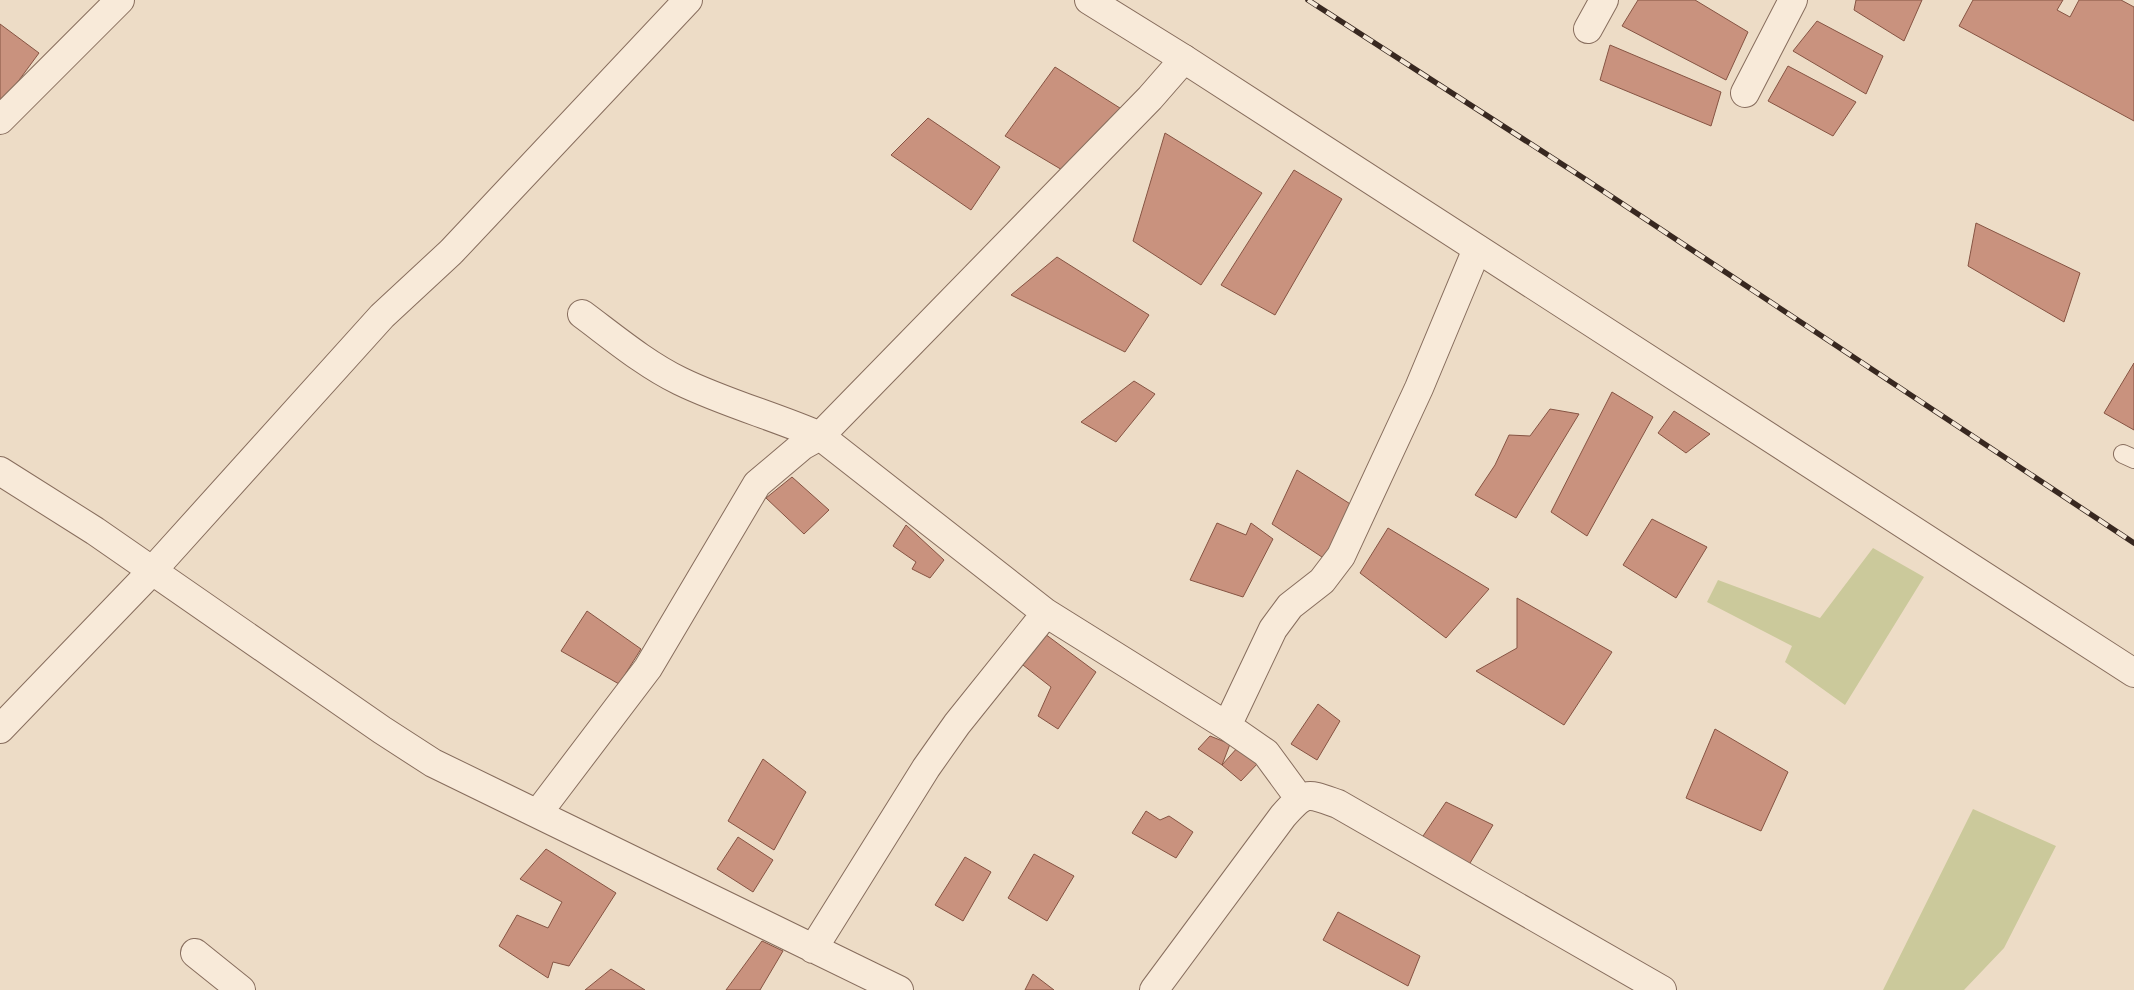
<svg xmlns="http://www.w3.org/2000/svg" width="2134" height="990" font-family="'Crimson Pro',serif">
<rect width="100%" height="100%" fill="#eddcc6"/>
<path fill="#cbc99b" d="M1873 548 1924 577 1845 705 1785 662 1792 646 1707 602 1718 580 1820 618Z
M1973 809 2056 846 2004 948 1964 990H1883Z"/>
<path fill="#c9927e" stroke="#865443" d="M1638 0H1695L1748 32 1726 80 1622 26Z
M1856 0H1922L1904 41 1854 10Z
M1973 0H2063L2057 10 2070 17 2079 0H2121L2134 7V121L1959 26Z
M1817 21 1883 56 1866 94 1793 51Z
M0 24 39 53 0 106Z
M1610 45 1721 92 1711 126 1600 80Z
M1788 66 1856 102 1833 136 1768 101Z
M1055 67 1131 115 1069 174 1005 136Z
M928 118 1000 167 971 210 891 155Z
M1165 133 1262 193 1201 285 1133 241Z
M1294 170 1342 199 1275 315 1221 285Z
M1976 223 2080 273 2064 322 1968 266Z
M1057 257 1149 315 1125 352 1011 295Z
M2134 363V430L2104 413Z
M1134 381 1155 394 1116 442 1081 422Z
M1612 392 1653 417 1587 536 1551 512Z
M1550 409 1579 414 1516 518 1475 495 1495 465 1509 435 1530 436Z
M1674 411 1710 434 1686 453 1658 433Z
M1297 470 1355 507 1331 563 1272 524Z
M792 477 829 510 804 534 766 498Z
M1652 519 1707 547 1676 598 1623 565Z
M1217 523 1246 535 1251 523 1273 539 1243 597 1190 580Z
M906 525 944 560 930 578 912 569 916 562 893 546Z
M1388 528 1489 589 1446 638 1360 573Z
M1517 598 1612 652 1564 725 1476 671 1517 648Z
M587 611 641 649 619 684 561 651Z
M1037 628 1096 672 1058 729 1038 716 1051 687 1014 658Z
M1318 704 1340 721 1317 760 1291 744Z
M1715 729 1788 772 1761 831 1686 798Z
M1210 736 1230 744 1222 765 1198 749Z
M1238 747 1259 762 1241 781 1222 765Z
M763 759 806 792 774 850 728 821Z
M1446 802 1493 825 1467 868 1421 839Z
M1146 811 1160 820 1169 816 1193 832 1176 858 1132 833Z
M738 837 773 860 753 892 717 869Z
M546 849 616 893 569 966 553 962 548 978 499 946 517 915 548 928 562 902 520 879Z
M1034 854 1074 876 1047 921 1008 898Z
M965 857 991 872 963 921 935 905Z
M1338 912 1420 956 1408 986 1323 940Z
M762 941 783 951 760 990H726Z
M611 969 645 990H585Z
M1033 974 1054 990H1025Z"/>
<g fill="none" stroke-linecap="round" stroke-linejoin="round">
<defs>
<path id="service" d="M2123 454 2134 459"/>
<path id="minor" d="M1588 29 1604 0
M1745 93 1793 0
M582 314C613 337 645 364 680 381 725 403 774 416 820 436L1046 613 1227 726 1266 753 1299 798
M0 471 95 531 382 730 433 763 899 990
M1227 726 1273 629 1290 606 1322 581 1341 556 1419 388 1477 249
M0 729 152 571 382 316 451 252 688 0
M538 813 648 668 757 484 802 446 820 436 1150 98 1184 59
M813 949 926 768 957 724 1046 613
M195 953 241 990
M1154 990 1283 816C1306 790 1307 793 1338 804L1662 990"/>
<path id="tertiary" d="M1089 0 1184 59 2134 673
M0 120 120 0"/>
</defs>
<use href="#service" stroke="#876d5d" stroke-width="20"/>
<use href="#minor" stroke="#876d5d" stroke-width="30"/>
<use href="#tertiary" stroke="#876d5d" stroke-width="30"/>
<use href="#service" stroke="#f8ead9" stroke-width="18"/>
<use href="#minor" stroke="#f8ead9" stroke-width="28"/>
<use href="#tertiary" stroke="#f8ead9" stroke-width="28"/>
<defs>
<path id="rail" d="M1308 0 1585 179 2134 543"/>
</defs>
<use href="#rail" stroke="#382820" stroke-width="5.5"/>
<use href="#rail" stroke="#f4e7d6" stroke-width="4" stroke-dasharray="11" stroke-linecap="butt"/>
</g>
</svg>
